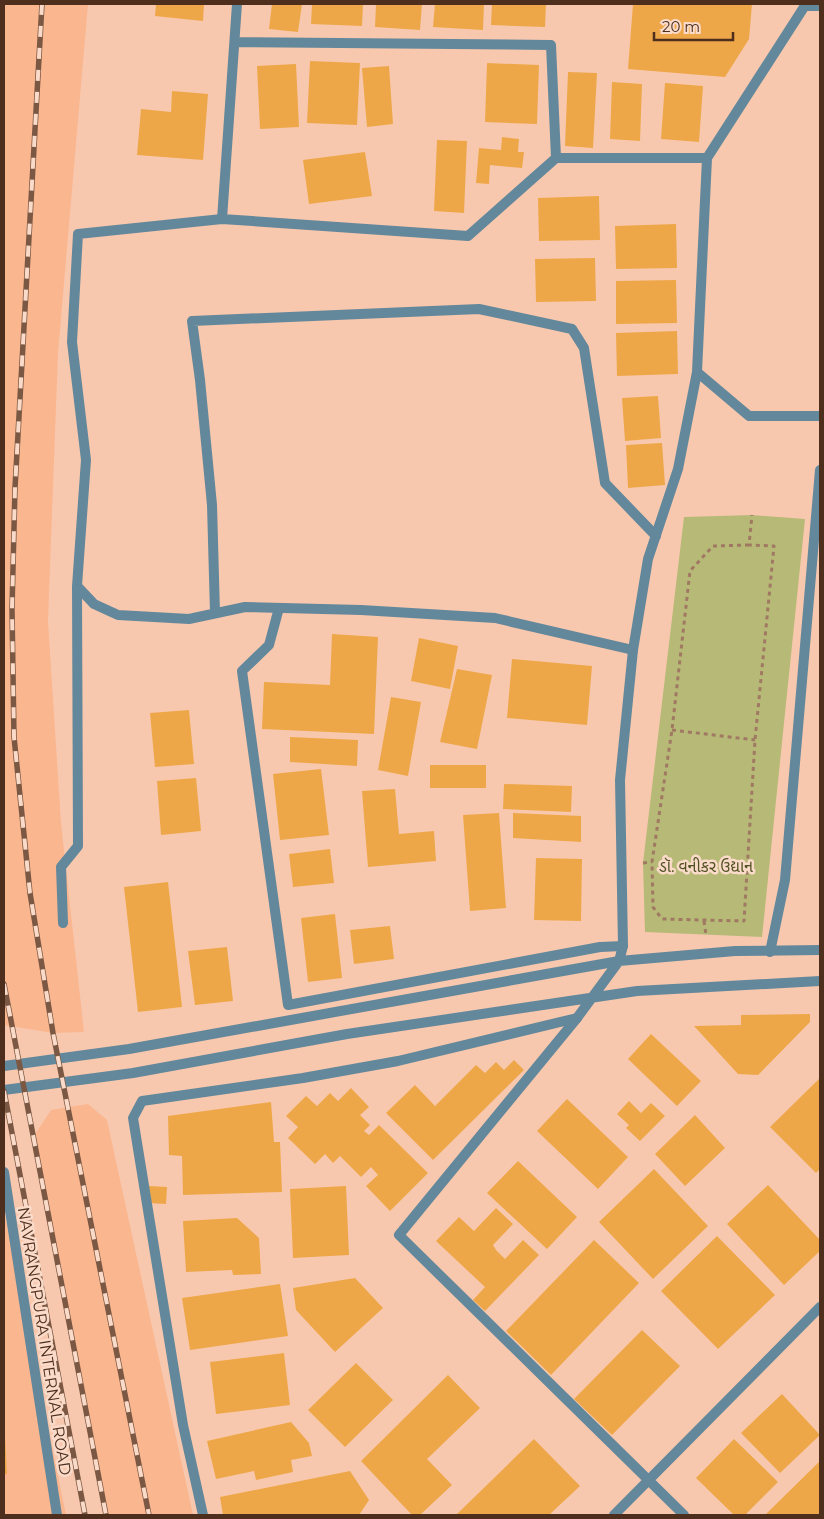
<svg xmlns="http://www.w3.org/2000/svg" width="824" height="1519" font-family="Montserrat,'Noto Sans Gujarati',sans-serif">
<rect width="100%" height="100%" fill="#f8c8ae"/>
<path fill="#fab68f" d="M4 4H88L58 353 48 621 61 823 84 1032 53 1033 4 1025Z
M88 1104 107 1120 193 1515H105L32 1139 51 1110Z
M4 1211 66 1515H4Z"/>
<path fill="#b7ba77" d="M752 515 805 519 762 937 645 932 643 863 684 517Z"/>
<path fill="#eea748" d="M156 4H204L203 21 155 16Z
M272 4H302L298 32 269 29Z
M312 4H363L362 26 311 24Z
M376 4H422L420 30 375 27Z
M435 4H484L483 30 433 27Z
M492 4H546L545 27 491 25Z
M633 4H752L749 39 725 77 628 69Z
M310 61 360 63 357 125 307 123Z
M487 63 539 65 537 124 485 122Z
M296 64 299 127 260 129 257 66Z
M389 66 393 124 367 127 362 68Z
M568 72 597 73 593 148 565 146Z
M612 82 642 84 640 141 610 139Z
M665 83 703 86 699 142 661 139Z
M172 91 208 94 203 160 137 155 141 109 171 112Z
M502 137 519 139 518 152H524L522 168 490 165 489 184 476 183 479 148 501 150Z
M437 140 467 141 464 213 434 211Z
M365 152 372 196 309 204 303 160Z
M599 196 600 240 539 241 538 198Z
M676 224 677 268 616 269 615 226Z
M595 258 596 301 536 302 535 259Z
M676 280 677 323 616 324V281Z
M677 331 678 374 617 376 616 333Z
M658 396 661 438 625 441 622 398Z
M662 443 665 485 628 488 626 445Z
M332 634 378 637 374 734 262 729 264 682 330 685Z
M419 638 458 646 450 689 411 681Z
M512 659 592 666 587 725 507 718Z
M457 669 492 675 477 749 440 742Z
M391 697 421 702 408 776 378 770Z
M189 710 194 764 155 767 150 713Z
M290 737 358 740 357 766 290 762Z
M430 765H486V788H430Z
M321 769 329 835 280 840 273 774Z
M196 778 201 831 161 835 157 781Z
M504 784 572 786 571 812 503 809Z
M395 789 399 834 434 831 436 861 368 867 362 791Z
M499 813 506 908 470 911 463 815Z
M513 813 581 816V842L513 838Z
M330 849 334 883 293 887 289 854Z
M536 858 582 859 581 921 534 920Z
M168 882 182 1007 138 1012 124 887Z
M335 914 342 978 308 982 301 918Z
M390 926 394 959 354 964 350 930Z
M227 947 233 1001 195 1005 188 951Z
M810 1014V1022L758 1075 738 1074 694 1026 741 1025V1015Z
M651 1034 701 1081 677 1106 628 1059Z
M514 1060 524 1070 433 1160 386 1113 415 1085 435 1106 476 1065 485 1073 496 1062 504 1070Z
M820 1078V1169L816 1173 770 1127Z
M351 1088 369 1107 360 1115 370 1125 364 1131 369 1135 379 1125 428 1173 390 1211 366 1186 378 1175 371 1167 361 1177 340 1156 333 1163 325 1154 315 1164 288 1138 298 1127 286 1116 306 1096 317 1106 330 1093 338 1101Z
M567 1099 628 1157 598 1189 537 1131Z
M629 1101 641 1113 651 1103 665 1116 640 1141 626 1128 629 1125 617 1114Z
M271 1102 274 1142H280L282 1192 183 1195 182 1156 169 1155 168 1116Z
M695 1115 725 1148 685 1186 655 1154Z
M518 1161 577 1217 547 1249 487 1193Z
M654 1169 708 1226 653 1279 599 1222Z
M768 1185 820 1240V1251L784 1285 727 1224Z
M149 1186 167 1187 166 1204 148 1203Z
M346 1186 349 1255 293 1258 290 1189Z
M496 1208 513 1224 493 1245 496 1250 505 1259 523 1240 539 1255 485 1311 473 1300 485 1287 436 1241 459 1217 474 1231Z
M237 1218 259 1238 261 1274 233 1275 232 1270 186 1272 183 1221Z
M717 1236 775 1295 718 1349 661 1291Z
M594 1240 639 1283 551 1375 506 1331Z
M355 1278 383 1308 335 1352 296 1310 293 1288Z
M280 1284 288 1336 190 1350 182 1298Z
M642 1330 680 1366 612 1435 574 1399Z
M284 1353 290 1405 216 1414 210 1362Z
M356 1363 393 1400 345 1447 308 1410Z
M448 1375 480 1408 427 1459 452 1485 420 1515H412L361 1461Z
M782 1394 820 1435 780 1473 741 1433Z
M291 1422 309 1443 312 1456 291 1460 293 1472 256 1480 254 1471 216 1479 207 1441Z
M4 1435H5L7 1474H4Z
M534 1439 580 1486 549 1515H456Z
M734 1439 778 1482 745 1515H734L696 1478Z
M820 1461V1514L765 1515Z
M350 1471 369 1500 359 1515H223L220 1497Z"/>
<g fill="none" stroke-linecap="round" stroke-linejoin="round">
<path stroke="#a07963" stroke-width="3" stroke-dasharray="4 4" stroke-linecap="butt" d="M749 545 713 546 690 571 672 730 652 862 653 907 662 919 744 921 755 740 774 546 749 545 752 515
M672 730 755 740
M643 863 652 862
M704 921 706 935"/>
<path stroke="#64889b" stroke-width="10" d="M805 6H820
M235 42 551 45 556 158
M222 219 237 4
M279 608 269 645 242 671 288 1005 600 947 623 946
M215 613 212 505 200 380 192 321 479 309 572 329 584 348 605 483 656 536
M633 650 495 618 361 610 245 607 189 619 118 615 94 604 77 586 86 460 72 342 78 234 222 219 468 236 556 158H707
M63 923 61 867 78 846 77 586
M770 952 785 880 820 470
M577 1018 399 1235 684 1515
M614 1515 820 1307"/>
<path stroke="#64889b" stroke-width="10" d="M697 372 749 416H820
M4 1066 129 1049 619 961 735 951 820 950
M4 1090 133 1073 347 1034 637 991 820 981
M4 1172 57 1515
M203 1515 183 1425 133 1118 142 1101 303 1078 398 1061 577 1018 619 961 623 946 620 780 633 650 648 559 678 469 697 372 707 158 806 4"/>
<defs>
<path id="rail" d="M42 4 15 488 12 609 14 737 30 893 53 1033 149 1515
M4 984 106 1515
M4 1091 85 1515"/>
</defs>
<use href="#rail" stroke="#7b5843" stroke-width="5.5"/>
<use href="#rail" stroke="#fadac8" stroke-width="4" stroke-dasharray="11" stroke-linecap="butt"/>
</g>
<g text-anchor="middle" stroke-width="5" stroke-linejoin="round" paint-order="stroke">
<g font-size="16" fill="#505123" stroke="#fadac8">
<text x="706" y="872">ડૉ. વનીકર ઉદ્યાન</text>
</g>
<g font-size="16" fill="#4e2f1d" stroke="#fadac8">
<text transform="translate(45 1341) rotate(81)" y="6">NAVRANGPURA INTERNAL ROAD</text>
</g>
</g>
<rect width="824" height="1519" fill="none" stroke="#4e2f1d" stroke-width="10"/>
<path d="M654 32v8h79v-8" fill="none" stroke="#4e2f1d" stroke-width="2.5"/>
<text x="662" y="32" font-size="15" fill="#4e2f1d" stroke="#fadac8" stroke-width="4" paint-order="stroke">20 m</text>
</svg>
